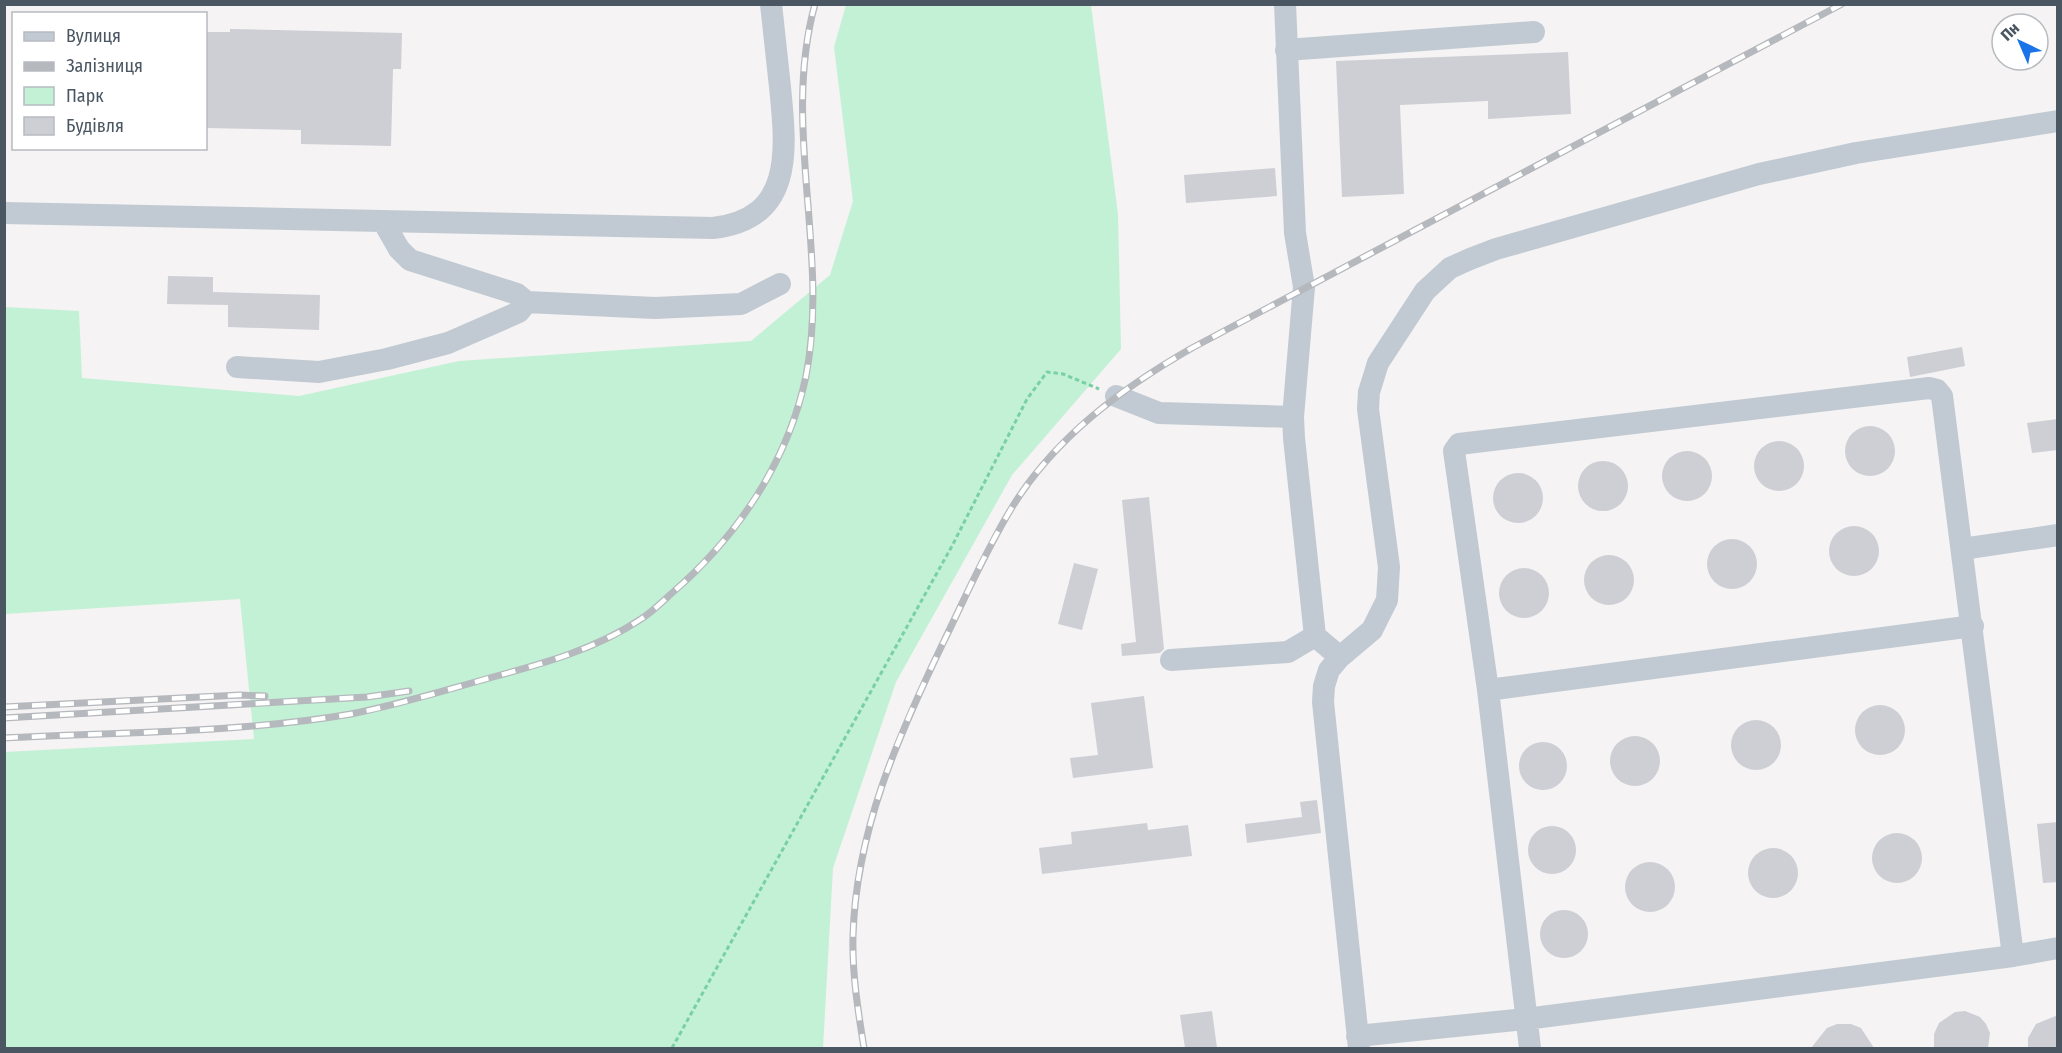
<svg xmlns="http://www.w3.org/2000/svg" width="2062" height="1053" font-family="'Fira Sans Condensed',sans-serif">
<rect width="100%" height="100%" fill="#f5f3f3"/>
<path fill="#c3f1d5" d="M846 5H1091L1118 214 1121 349 1012 475 896 682 833 868 823 1048H5V752L254 739 240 599 5 614V307L79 311 82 378 299 396 459 361 751 341 830 275 853 201 834 47Z"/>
<path fill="#cdcfd5" d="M230 29 402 33 401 69H393L391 146 301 144V130L206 128V32H230Z
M1568 52 1571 114 1488 119V101L1400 105 1404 194 1342 197 1336 61Z
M1275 168 1277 196 1186 203 1184 175Z
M168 276 213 277V292L320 295 319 330 228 327V305L167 304Z
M1962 347 1965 366 1910 377 1907 357Z
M2058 419V450L2032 453 2027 423Z
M1845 451a25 25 0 1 1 50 0a25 25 0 1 1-50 0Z
M1754 466a25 25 0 1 1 50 0a25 25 0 1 1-50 0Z
M1662 476a25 25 0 1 1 50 0a25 25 0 1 1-50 0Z
M1578 486a25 25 0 1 1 50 0a25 25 0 1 1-50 0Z
M1493 498a25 25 0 1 1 50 0a25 25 0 1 1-50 0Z
M1149 497 1164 649 1160 653 1122 656 1121 644 1136 642 1122 500Z
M1829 551a25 25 0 1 1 50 0a25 25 0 1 1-50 0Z
M1707 564a25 25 0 1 1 50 0a25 25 0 1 1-50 0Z
M1584 580a25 25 0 1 1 50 0a25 25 0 1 1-50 0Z
M1074 563 1098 569 1082 630 1058 624Z
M1499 593a25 25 0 1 1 50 0a25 25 0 1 1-50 0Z
M1144 696 1153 768 1073 778 1070 758 1098 755 1091 703Z
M1855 730a25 25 0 1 1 50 0a25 25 0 1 1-50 0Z
M1731 745a25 25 0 1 1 50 0a25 25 0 1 1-50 0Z
M1610 761a25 25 0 1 1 50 0a25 25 0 1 1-50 0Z
M1519 766a24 24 0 1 1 48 0a24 24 0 1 1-48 0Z
M1317 800 1321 833 1247 843 1245 824 1302 817 1300 802Z
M2058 822V882L2043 883 2037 824Z
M1147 823 1148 830 1188 825 1192 856 1042 874 1039 848 1072 844 1071 832Z
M1528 850a24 24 0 1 1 48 0a24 24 0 1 1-48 0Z
M1872 858a25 25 0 1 1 50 0a25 25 0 1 1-50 0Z
M1748 873a25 25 0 1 1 50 0a25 25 0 1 1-50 0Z
M1625 887a25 25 0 1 1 50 0a25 25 0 1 1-50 0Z
M1540 934a24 24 0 1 1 48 0a24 24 0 1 1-48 0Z
M1212 1011 1217 1048H1185L1180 1015Z
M1965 1011 1980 1017 1986 1024 1990 1033 1988 1048H1934V1034L1939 1023 1955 1012Z
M2058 1015V1048H2028V1038L2036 1024Z
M1837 1024H1851L1861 1028 1874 1048H1811L1827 1028Z"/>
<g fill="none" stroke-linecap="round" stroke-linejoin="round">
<path stroke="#7ad0a6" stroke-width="3" stroke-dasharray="4.5 3" stroke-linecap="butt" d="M672 1048 952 546 1027 399 1047 372 1063 374 1099 389"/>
<path stroke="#c1cad2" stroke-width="22" d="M1285 4 1295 233 1304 287 1293 417 1294 438 1315 636 1340 657
M1286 50 1534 32
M4 213 713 228C795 219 786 148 780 87 777 60 774 32 771 4
M383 221 399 249 410 260 517 294 527 302 655 308 741 304 780 284
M237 367 319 372 387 359 448 343 519 312 527 302
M1116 396 1159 413 1293 417
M1962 549 2058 535
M1171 660 1288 652 1315 636
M1488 690 1973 626
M1357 1036 1526 1019 2013 956 2058 948
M1359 1048 1323 702 1324 686 1329 670 1340 657 1372 630 1387 600 1389 567 1368 409 1369 392 1378 363 1425 291 1450 268 1470 259 1496 249 1759 174 1856 153 2058 121
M1530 1048 1488 690 1454 451 1459 444 1929 388 1937 390 1942 396 2013 956"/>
<defs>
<path id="rail" d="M4 707 240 695 265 696
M4 718 367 697 409 691
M4 738C118 732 239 733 351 714 398 705 446 690 493 677 545 663 596 649 641 619 652 612 662 602 672 593 737 537 788 462 806 376 830 253 781 127 815 4
M864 1048C858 1011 852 973 853 936 856 830 898 737 943 643 965 598 985 552 1011 509 1054 438 1122 388 1192 348L1842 4"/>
</defs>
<use href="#rail" stroke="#b5b8bd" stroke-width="7"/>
<use href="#rail" stroke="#fff" stroke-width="4.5" stroke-dasharray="14" stroke-linecap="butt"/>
</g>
<rect width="2062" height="1053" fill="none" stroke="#4a5661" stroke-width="12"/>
<rect x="12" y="12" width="195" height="138" fill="#ffffff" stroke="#b7bbc0" stroke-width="1.5"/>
<rect x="24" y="32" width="30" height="9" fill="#c1cad2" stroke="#b7bbc0" stroke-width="1.5"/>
<text x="66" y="42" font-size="18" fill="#4a5661">Вулиця</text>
<rect x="24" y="62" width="30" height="9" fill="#b5b8bd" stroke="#b7bbc0" stroke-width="1.5"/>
<text x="66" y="72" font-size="18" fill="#4a5661">Залізниця</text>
<rect x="24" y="87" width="30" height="18" fill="#c3f1d5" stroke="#b7bbc0" stroke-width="1.5"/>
<text x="66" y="102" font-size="18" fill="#4a5661">Парк</text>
<rect x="24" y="117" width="30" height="18" fill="#cdcfd5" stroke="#b7bbc0" stroke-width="1.5"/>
<text x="66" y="132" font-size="18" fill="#4a5661">Будівля</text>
<g transform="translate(2020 42) rotate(316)"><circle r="28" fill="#ffffff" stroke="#b7bbc0" stroke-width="1.5"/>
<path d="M0-4.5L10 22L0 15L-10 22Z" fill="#1a73e8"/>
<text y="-9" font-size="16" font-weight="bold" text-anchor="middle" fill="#4a5661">Пн</text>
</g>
</svg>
